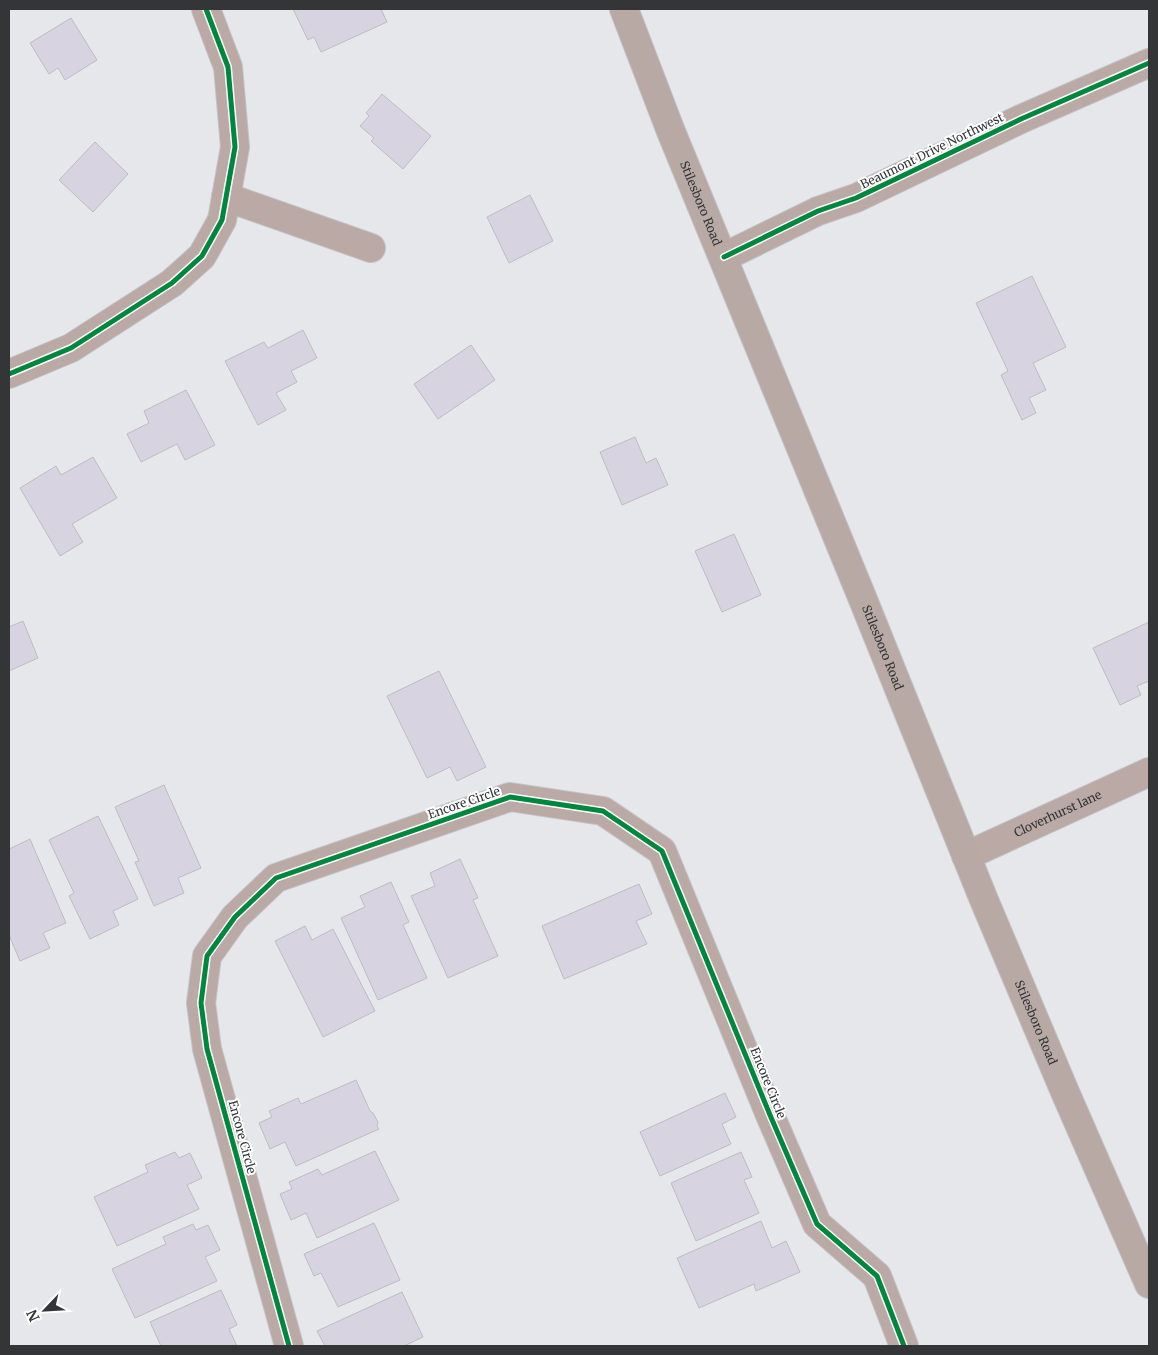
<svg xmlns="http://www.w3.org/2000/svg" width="1158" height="1355" font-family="Merriweather,serif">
<rect width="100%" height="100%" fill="#e5e7eb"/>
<path fill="#d8d3e1" stroke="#bdbdc0" d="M293 9H381L387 22 321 52 314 37 308 40Z
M71 18 97 60 65 80 58 68 49 74 30 43Z
M382 94 431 136 403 169 371 141 374 138 360 126 369 116 366 113Z
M95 142 128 174 93 212 59 180Z
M530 195 553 241 509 263 487 217Z
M1032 276 1066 347 1033 363 1046 390 1029 398 1036 413 1022 420 1001 375 1008 371 976 303Z
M303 330 317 358 291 371 297 382 276 393 286 410 258 425 225 361 264 342 268 348Z
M471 345 495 380 438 419 414 384Z
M186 390 215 445 185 460 177 444 141 462 127 434 149 423 144 411Z
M635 437 646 463 656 458 668 485 622 505 600 452Z
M93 457 117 498 72 524 83 542 60 556 20 488 56 466 61 475Z
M734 534 761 595 722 612 695 551Z
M23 621 38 658 9 671V627Z
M1149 622V681L1137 686 1141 695 1120 705 1093 648Z
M439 671 486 767 457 781 450 767 427 778 387 696Z
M164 785 201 868 178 878 184 893 154 906 135 862 139 861 115 807Z
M98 816 138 899 113 911 119 925 90 939 69 896 74 893 49 840Z
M30 839 66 923 43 933 50 948 20 961 9 935V849Z
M460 859 478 898 473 900 498 956 448 978 411 896 435 886 430 873Z
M391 882 409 922 403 925 427 978 378 1000 341 918 365 907 360 896Z
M639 884 652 914 636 921 647 944 564 979 542 926Z
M305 926 312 940 333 929 375 1011 323 1037 275 941Z
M356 1080 370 1111 373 1113 378 1122 377 1126 379 1129 296 1166 285 1142 270 1149 259 1123 272 1117 269 1111 298 1098 301 1104Z
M725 1093 736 1117 722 1124 731 1144 660 1176 640 1132Z
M375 1151 399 1200 317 1238 306 1213 291 1220 280 1194 292 1189 289 1182 318 1169 322 1175Z
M175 1152 179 1158 190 1153 202 1178 187 1185 199 1209 117 1246 94 1197 148 1172 145 1165Z
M741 1152 752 1177 744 1180 759 1213 696 1241 671 1183Z
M761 1221 772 1248 786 1241 800 1272 756 1291 754 1284 699 1308 677 1258Z
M374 1223 400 1280 338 1307 321 1273 314 1276 304 1254Z
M193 1224 196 1230 208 1225 220 1250 205 1257 217 1281 135 1318 112 1269 166 1244 163 1237Z
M221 1290 237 1325 229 1329 237 1346H161L150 1322Z
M402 1292 423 1337 404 1346H325L317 1331Z"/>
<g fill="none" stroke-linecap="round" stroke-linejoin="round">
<defs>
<g id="minor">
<path d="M226 197 371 248"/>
<path d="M724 257 818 211 856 198 1021 119 1149 63"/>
<path d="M9 374 71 348 172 283 202 256 222 220 235 147 228 67 206 9"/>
<path id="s1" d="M966 856 1149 772"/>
<path d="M289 1346 207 1049 201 1003 207 956 235 917 276 878 510 797 603 811 662 851 770 1115 817 1224 877 1276 904 1346"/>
</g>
<g id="major">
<path id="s2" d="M624 9 670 129 864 602 984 900 1065 1092 1149 1284"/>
</g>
</defs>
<use href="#minor" stroke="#c2c3c6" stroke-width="30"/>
<use href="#major" stroke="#c2c3c6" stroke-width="30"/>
<use href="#minor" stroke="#baa9a4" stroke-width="28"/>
<use href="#major" stroke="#b9a9a5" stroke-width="28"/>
<defs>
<path id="cycleway" d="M724 257 818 211 856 198 1021 119 1149 63
M9 374 71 348 172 283 202 256 222 220 235 147 228 67 206 9
M289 1346 207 1049 201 1003 207 956 235 917 276 878 510 797 603 811 662 851 770 1115 817 1224 877 1276 904 1346"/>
</defs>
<use href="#cycleway" stroke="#fff" stroke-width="8"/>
<use href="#cycleway" stroke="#00873e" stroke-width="5"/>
</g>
<g text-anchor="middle" stroke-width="4" stroke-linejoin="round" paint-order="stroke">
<g font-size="12" fill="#333537" stroke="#fff">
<text transform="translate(932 151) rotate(-26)" y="4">Beaumont Drive Northwest</text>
<text dy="4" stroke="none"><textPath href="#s2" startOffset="209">Stilesboro Road</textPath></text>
<text dy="4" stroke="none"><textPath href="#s2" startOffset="689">Stilesboro Road</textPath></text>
<text transform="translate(464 803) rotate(-19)" y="4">Encore Circle</text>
<text dy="4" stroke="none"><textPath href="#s1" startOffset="101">Cloverhurst lane</textPath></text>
<text dy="4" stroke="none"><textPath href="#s2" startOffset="1094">Stilesboro Road</textPath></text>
<text transform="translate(768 1083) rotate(68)" y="4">Encore Circle</text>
<text transform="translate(242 1137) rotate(75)" y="4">Encore Circle</text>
</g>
</g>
<rect width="1158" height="1355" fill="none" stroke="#333537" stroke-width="20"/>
<g transform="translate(45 1310) rotate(245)" stroke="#ffffff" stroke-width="4" paint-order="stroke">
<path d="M0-4L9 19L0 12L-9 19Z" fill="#333537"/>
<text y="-8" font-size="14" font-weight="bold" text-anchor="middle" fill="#333537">N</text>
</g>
</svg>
